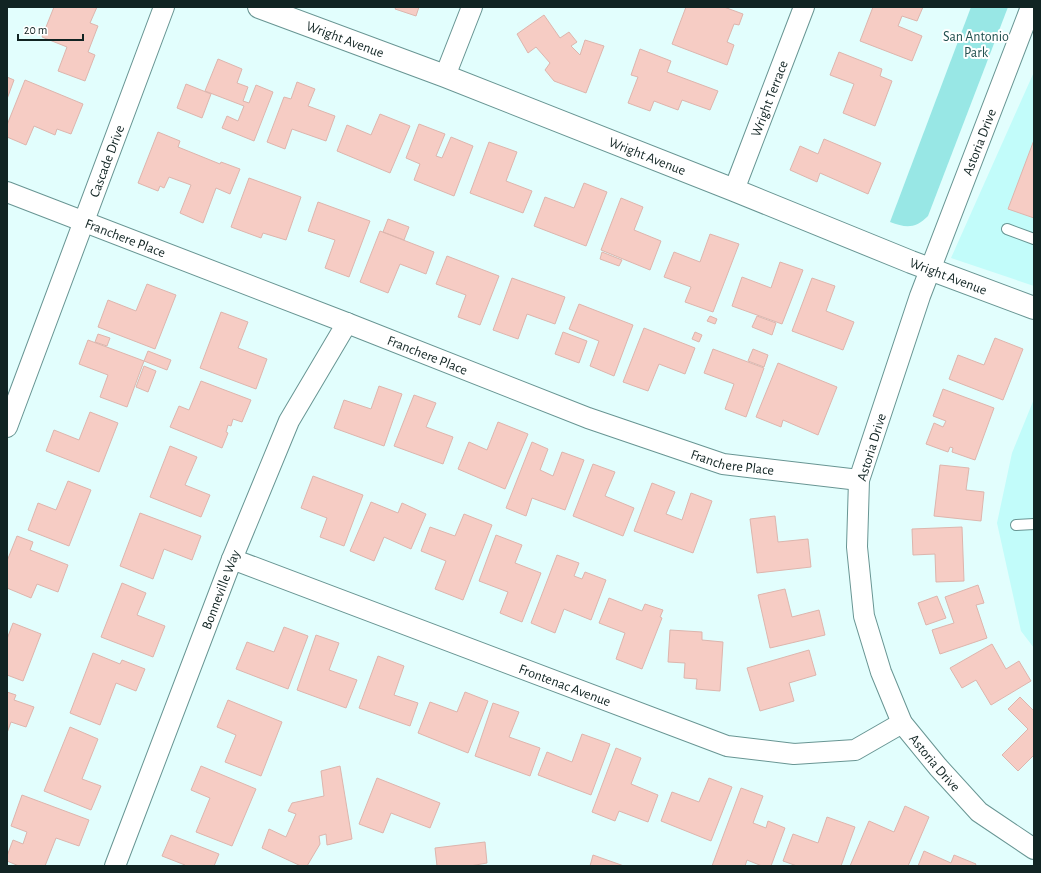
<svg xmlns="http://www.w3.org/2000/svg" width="1041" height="873" font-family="'Alegreya Sans',sans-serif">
<rect width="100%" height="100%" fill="#e2fefd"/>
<path fill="#c2fcfa" d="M1034 72V286L951 258Z
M1034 399V648L1021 631 997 523 1012 453Z"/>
<path fill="#98e7e5" d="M971 7H1008L928 216C915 229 906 228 890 222Z"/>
<path fill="#f6ccc4" stroke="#ddb5ad" d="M54 7H97L90 23 98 26 88 52 95 55 85 81 58 71 67 47 42 37Z
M396 7H419L416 16 395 9Z
M686 7H724L743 14 739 25 734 24 727 42 734 45 727 65 672 44Z
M873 7H923L917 21 902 16 898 26 922 36 912 61 860 41Z
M544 15 560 38 569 32 577 42 571 46 580 55 585 40 604 46 586 93 554 81 545 70 550 63 536 47 528 53 517 34Z
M640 49 671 61 667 72 718 91 710 110 682 100 678 110 654 101 650 111 628 103 638 77 631 75Z
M839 52 882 69 880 76 892 81 875 126 843 113 854 84 830 75Z
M218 59 242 69 237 83 248 87 243 101 249 103 256 85 273 92 254 141 222 128 227 116 238 121 244 106 205 91Z
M7 77 14 80 7 99Z
M25 80 83 104 71 134 57 129 55 135 34 126 26 145 7 137V125Z
M297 82 315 89 308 106 335 116 326 141 292 129 285 149 267 142 284 97 291 99Z
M186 84 211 94 202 118 177 108Z
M380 114 410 126 390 173 337 151 347 125 371 135Z
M419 124 445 134 436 156 442 158 451 137 473 146 454 196 414 180 420 164 406 158Z
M158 132 180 141 178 147 220 164 221 162 240 169 230 194 216 188 203 223 180 213 191 185 169 177 164 188 160 186 158 191 138 183Z
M824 139 881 163 868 194 820 173 817 182 790 170 800 146 818 154Z
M1034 140V218L1008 209Z
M489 142 517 152 506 181 532 191 523 213 470 193Z
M249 178 301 197 286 240 263 233 261 238 231 227Z
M584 183 607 192 586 246 534 226 545 197 574 208Z
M621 198 643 207 634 230 661 241 650 270 601 250Z
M318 202 370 221 349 277 325 268 335 240 308 231Z
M388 219 409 227 404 240 383 232Z
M380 231 434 252 426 274 400 264 388 293 360 282Z
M710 234 739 244 713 312 685 302 691 287 664 277 674 252 700 262Z
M602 252 622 260 619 266 600 259Z
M447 256 499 276 480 325 458 317 466 295 436 284Z
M780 262 803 270 782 324 732 306 742 277 771 288Z
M512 278 565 297 555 324 527 314 518 339 493 330Z
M812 278 835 286 826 311 854 322 843 350 792 331Z
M147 284 176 295 155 349 98 327 108 300 136 311Z
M579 304 633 325 614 376 590 366 599 341 569 329Z
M221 312 248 322 238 348 267 359 256 389 200 368Z
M710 316 717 319 715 324 707 321Z
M757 316 776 323 772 335 752 327Z
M644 328 695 348 685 374 659 364 648 391 623 382Z
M563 332 587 341 579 363 555 354Z
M695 332 702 335 699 342 692 339Z
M98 334 110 338 107 346 95 342Z
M995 338 1023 349 1003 400 949 379 958 355 984 365Z
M88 340 144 361 127 407 100 397 108 375 79 364Z
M713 349 764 368 746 417 725 409 734 384 704 373Z
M753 349 768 355 764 367 748 361Z
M148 351 171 360 167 370 144 361Z
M778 363 837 387 818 435 783 420 781 427 756 417Z
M144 366 156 371 148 392 136 387Z
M201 381 251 400 242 422 233 419 231 426 228 425 226 432 228 433 222 448 170 427 179 406 189 410Z
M379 386 402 394 384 446 334 428 344 400 371 409Z
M943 389 994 408 975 460 952 452 953 448 950 447 948 452 926 444 934 423 943 427 946 421 933 416Z
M414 395 436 403 426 427 453 437 443 464 394 446Z
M90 412 118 423 99 472 46 451 54 430 79 440Z
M498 422 528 434 505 489 458 469 469 442 487 450Z
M532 442 548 449 540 470 553 476 562 452 584 460 565 510 532 498 526 516 506 508Z
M170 446 197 457 185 485 210 495 201 517 150 497Z
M593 464 615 472 605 496 634 508 623 536 573 516Z
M940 465 969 468 966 490 984 492 981 521 934 516Z
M313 476 363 495 344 546 320 537 327 518 301 508Z
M68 481 91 490 69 546 28 530 38 503 56 510Z
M652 483 675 492 666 514 682 520 691 493 712 501 693 553 634 531Z
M371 502 398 513 402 503 426 514 411 549 384 537 374 561 350 551Z
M140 513 201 536 192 560 164 549 153 579 120 566Z
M464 514 492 525 463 600 435 589 446 561 421 551 430 527 455 536Z
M775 516 778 542 808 539 811 567 757 573 750 519Z
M962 527 964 581 936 582 935 554 913 555 912 529Z
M496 535 522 545 515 563 541 573 522 622 500 613 508 592 479 581Z
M17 536 33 542 30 550 68 565 58 592 37 584 31 598 7 588V561Z
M557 555 579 563 574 576 582 579 585 572 606 580 591 620 564 609 555 633 531 623Z
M122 583 146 593 137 615 165 626 153 657 101 637Z
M978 585 984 603 976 605 987 638 940 654 932 630 954 623 945 597Z
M785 589 792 617 819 610 825 635 770 648 758 595Z
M937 596 946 618 926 625 918 603Z
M609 598 642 611 645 604 663 610 660 617 662 618 642 669 616 659 625 633 599 623Z
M13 623 41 634 23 681 7 675V639Z
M284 627 308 636 288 689 236 669 247 642 274 652Z
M670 630 702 632V640L723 642 720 691 696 689 697 679 684 678 685 663 668 662Z
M316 635 339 643 329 670 357 680 346 708 297 690Z
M992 644 1006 669 1019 661 1031 681 991 705 976 680 962 688 950 668Z
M809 650 816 675 789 683 794 701 760 711 747 668Z
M93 653 120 664 122 660 145 669 136 691 116 683 100 725 70 713Z
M378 656 404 666 394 695 418 703 410 726 359 708Z
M7 692 16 695 14 700 34 707 26 727 11 722 7 733Z
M465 692 488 701 468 753 418 733 430 702 457 712Z
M1020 697 1034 711V755L1018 771 1002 755 1028 729 1008 709Z
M228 700 282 722 261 776 225 762 236 735 217 727Z
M493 703 519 712 509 737 540 748 530 776 475 756Z
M70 727 98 739 82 779 101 786 91 810 44 791Z
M582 734 610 744 591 795 538 775 547 752 572 762Z
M616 748 641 758 631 784 658 795 648 822 619 811 615 821 592 812Z
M201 766 256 789 232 846 196 832 210 798 191 790Z
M340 766 352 839 327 845 326 834 319 836 320 844 307 866H301L262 848 269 829 286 837 296 814 288 811 292 803 324 796 321 771Z
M377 778 440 803 430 828 391 813 383 833 359 824Z
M709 778 732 787 711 841 661 821 672 792 699 802Z
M741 788 763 796 753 823 766 828 768 821 785 828 771 866H762L747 860 745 866H712Z
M22 795 89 820 79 846 56 838 45 866H19L7 861V856L13 840 23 844 27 832 11 826Z
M905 806 929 817 908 866H850L869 821 894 832Z
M827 817 855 827 841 866H797L783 861 793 834 818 843Z
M171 835 219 854 214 866H185V865L162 856Z
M485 842 487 863 470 866H437L435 848Z
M924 851 951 863 954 855 976 864 975 866H918Z
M593 855 624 866H590Z"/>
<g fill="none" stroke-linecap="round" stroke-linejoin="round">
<defs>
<path id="service" d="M1007 229 1034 239
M1016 525 1034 524"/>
<g id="minor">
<path id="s1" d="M1031 7 920 296 859 480 857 547 864 616 881 672 902 723 938 767 979 812 1034 849"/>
<path d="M445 76 472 7"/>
<path id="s2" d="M734 190 804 7"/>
<path id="s3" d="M7 192 347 323 588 418 723 464 859 480"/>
<path id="s4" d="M7 427 164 7"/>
<path id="s5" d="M232 559 727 746 794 754 855 750 902 723"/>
<path id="s6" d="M115 866 232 559 289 421 347 323"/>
</g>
<g id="tertiary">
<path id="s7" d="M259 7 445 76 734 190 911 262 1034 308"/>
</g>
</defs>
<use href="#service" stroke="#689593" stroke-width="12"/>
<use href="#minor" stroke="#689593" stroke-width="22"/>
<use href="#tertiary" stroke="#689593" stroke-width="24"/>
<use href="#service" stroke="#fff" stroke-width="10"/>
<use href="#minor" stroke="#fff" stroke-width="20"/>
<use href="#tertiary" stroke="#fff" stroke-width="22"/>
</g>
<g text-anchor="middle" stroke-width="4" stroke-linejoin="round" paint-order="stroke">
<g font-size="14" fill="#21504f" stroke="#fff">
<text x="976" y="41">San Antonio<tspan x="976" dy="16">Park</tspan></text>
</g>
<g font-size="14" fill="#112423" stroke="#fff">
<text dy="5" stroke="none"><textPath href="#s7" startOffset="92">Wright Avenue</textPath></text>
<text dy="5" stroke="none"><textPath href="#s2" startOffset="98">Wright Terrace</textPath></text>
<text transform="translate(979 142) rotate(-69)" y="5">Astoria Drive</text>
<text dy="5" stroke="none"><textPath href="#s7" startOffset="416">Wright Avenue</textPath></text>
<text dy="5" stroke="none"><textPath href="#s4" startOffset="284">Cascade Drive</textPath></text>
<text dy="5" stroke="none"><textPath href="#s3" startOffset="127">Franchere Place</textPath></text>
<text dy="5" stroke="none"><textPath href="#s7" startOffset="740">Wright Avenue</textPath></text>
<text dy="5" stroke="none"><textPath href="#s3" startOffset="451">Franchere Place</textPath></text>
<text transform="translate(871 447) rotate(-73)" y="5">Astoria Drive</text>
<text dy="5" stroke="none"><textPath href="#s3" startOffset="775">Franchere Place</textPath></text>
<text dy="5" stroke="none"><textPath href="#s6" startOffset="296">Bonneville Way</textPath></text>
<text dy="5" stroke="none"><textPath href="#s5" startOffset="356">Frontenac Avenue</textPath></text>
<text dy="5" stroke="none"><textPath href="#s1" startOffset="805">Astoria Drive</textPath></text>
</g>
</g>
<rect width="1041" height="873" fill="none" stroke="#112423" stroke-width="16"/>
<path d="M18 34v6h65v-6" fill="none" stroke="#112423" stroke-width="2"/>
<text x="24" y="34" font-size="12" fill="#112423" stroke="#ffffff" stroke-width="3" paint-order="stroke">20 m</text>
</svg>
